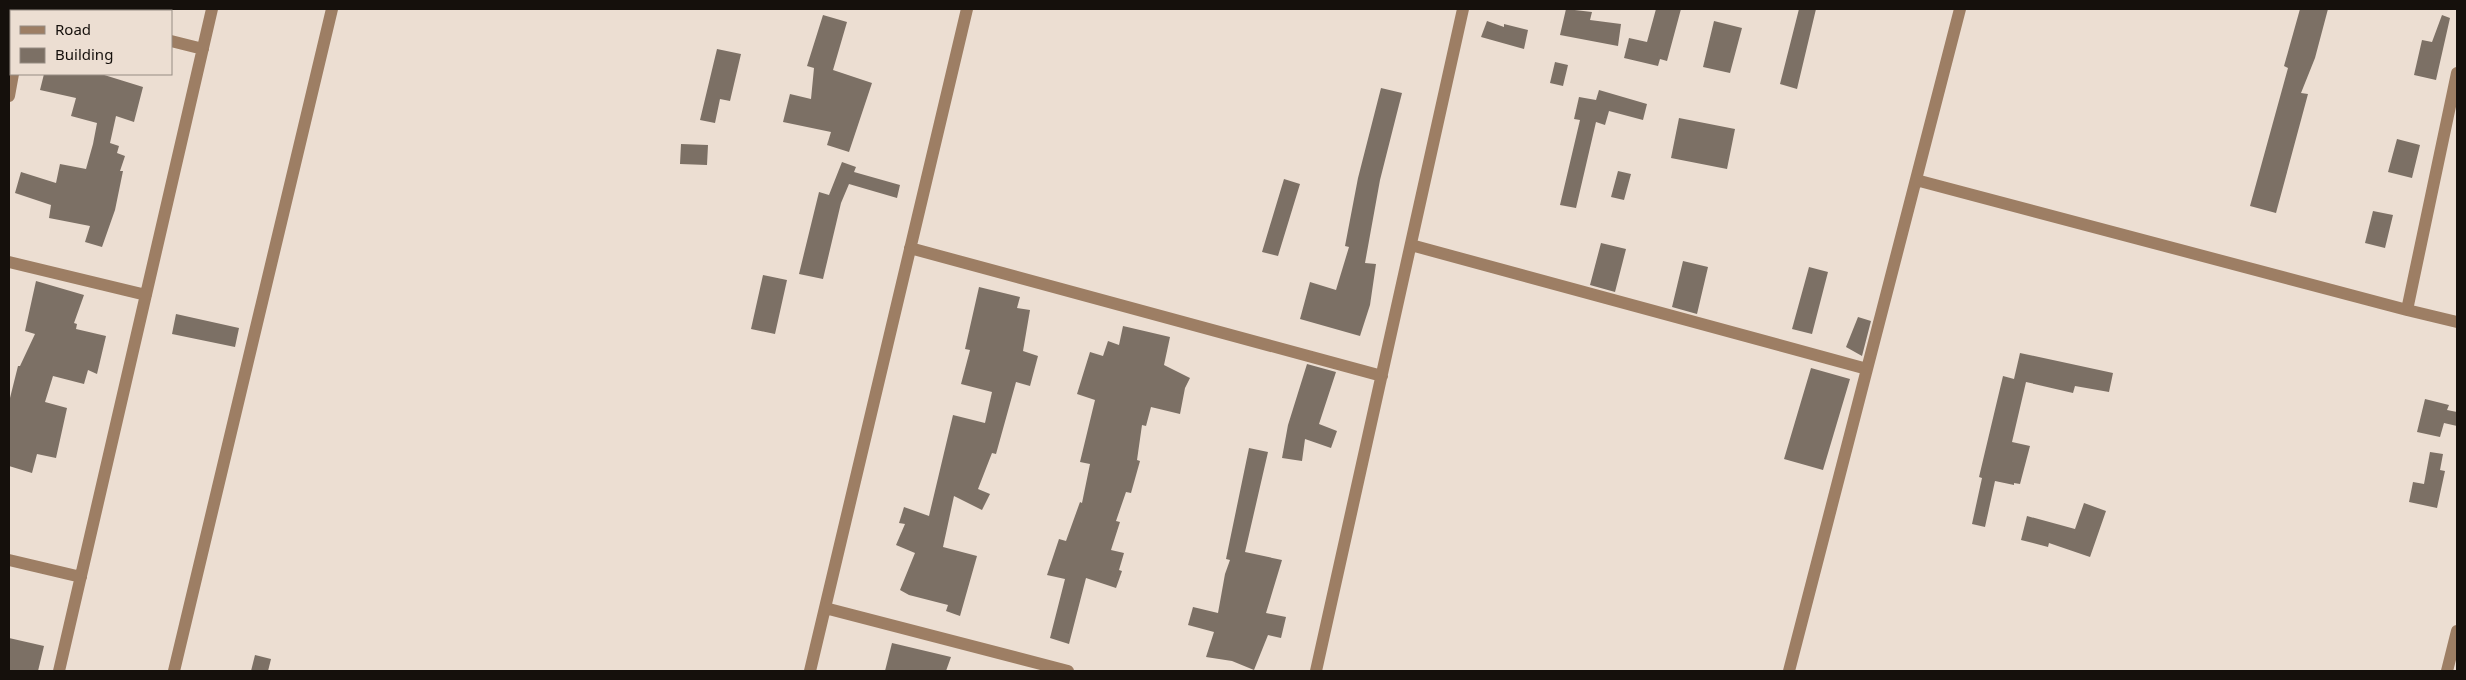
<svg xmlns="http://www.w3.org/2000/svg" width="2466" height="680" font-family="'Noto Sans',sans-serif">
<rect width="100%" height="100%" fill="#ecded2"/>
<path fill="#7c7065" d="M1566 9 1592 12 1590 20 1621 24 1618 46 1560 35Z
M1656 9H1681L1667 61 1660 59 1658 66 1624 58 1629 38 1647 42Z
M1799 9H1816L1797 89 1780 84Z
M2300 9H2328L2315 58 2301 93 2308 94 2276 213 2250 206 2288 68 2284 66Z
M823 15 847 22 833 70 872 83 849 152 827 145 831 132 783 122 790 94 811 99 814 68 807 66Z
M2442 15 2450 18 2436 80 2414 75 2422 40 2432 42Z
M1487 21 1504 27V24L1528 30 1524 49 1481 37Z
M1714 21 1742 28 1730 73 1703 67Z
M717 49 741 54 730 101 720 99 715 123 700 120Z
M1555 62 1568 65 1563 86 1550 83Z
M44 74H101L143 87 134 122 116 116 110 143 119 146 117 153 125 156 120 171H123L115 210 102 247 85 242 90 226 49 218 51 205 15 193 21 172 56 183 60 164 86 169 93 144 97 123 71 116 76 98 40 90Z
M1381 88 1402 93 1380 180 1365 263 1376 264 1370 305 1360 336 1300 319 1310 282 1336 290 1349 247 1345 246 1358 178Z
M1599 90 1647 104 1643 120 1609 111 1605 125 1596 122 1576 208 1560 205 1580 120 1574 119 1579 97 1596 100Z
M1679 118 1735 129 1727 169 1671 158Z
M2397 139 2420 145 2412 178 2388 172Z
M681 144 708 145 707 165 680 164Z
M842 162 856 167 854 172 900 185 897 198 849 184 841 203 823 279 799 274 819 192 829 195Z
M1618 171 1631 174 1624 200 1611 197Z
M1284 179 1300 184 1278 256 1262 252Z
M2373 211 2393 215 2385 248 2365 243Z
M1601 243 1626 249 1615 292 1590 285Z
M1683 261 1708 267 1697 314 1672 307Z
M1809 267 1828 272 1812 334 1792 329Z
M763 275 787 280 775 334 751 329Z
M36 281 84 295 74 323 77 324 76 329 106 336 97 374 88 370 84 384 53 376 45 402 67 408 56 458 37 454 32 473 9 466V402L18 366H20L35 334 25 331Z
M979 287 1020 297 1017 308 1030 310 1023 351 1038 356 1030 386 1016 382 996 454 992 453 978 489 990 494 982 510 954 496 943 547 977 556 960 616 946 611 948 605 909 595 900 590 915 553 896 545 905 524 899 523 904 507 929 516 953 415 985 423 992 392 961 384 970 350 965 349Z
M176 314 239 328 235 347 172 334Z
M1858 317 1871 321 1862 356 1846 347Z
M1123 326 1170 337 1164 365 1190 378 1185 388 1180 414 1151 407 1146 426 1142 425 1137 460 1140 461 1131 493 1126 492 1116 521 1120 522 1111 550 1124 553 1119 570 1122 571 1116 588 1086 578 1069 644 1050 638 1065 579 1047 575 1059 539 1066 541 1080 502 1082 503 1090 464 1080 462 1095 400 1077 394 1090 352 1103 356 1108 341 1119 345Z
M2020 353 2113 373 2109 392 2075 386 2073 393 2026 382 2012 442 2030 446 2020 484 2014 483V485L1995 481 1985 527 1972 524 1982 478 1979 477 2003 376 2014 379Z
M1307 364 1336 372 1319 424 1337 431 1331 448 1305 439 1302 461 1282 458 1288 425Z
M1811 368 1850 379 1823 470 1784 459Z
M2425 399 2449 405 2447 410 2457 412V426L2444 423 2440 437 2417 432Z
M1249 448 1268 452 1245 552 1282 560 1266 613 1286 617 1281 638 1268 635 1254 670 1232 661 1206 657 1214 632 1188 625 1193 607 1218 613 1225 574 1230 560 1226 559Z
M2430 452 2443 454 2440 470 2445 471 2437 508 2409 502 2413 482 2424 484Z
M2084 503 2106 511 2090 557 2049 543 2048 547 2021 540 2027 516 2075 529Z
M9 638 44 646 38 671H9Z
M892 643 951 657 946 671H885Z
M255 655 271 659 268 671H251Z"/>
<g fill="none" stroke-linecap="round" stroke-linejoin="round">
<path stroke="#9d7e64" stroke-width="12" d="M44 9 53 11
M25 11 26 9
M171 41 203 49
M2457 73 2407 310 2457 322
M9 96 13 74
M1916 180 2407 310
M1411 245 1867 369
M910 248 1382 376
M9 262 146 295
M9 560 81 577
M825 608 1068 671
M59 671 212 9
M174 671 332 9
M810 671 967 9
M1316 671 1463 9
M1789 671 1960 9
M2447 671 2457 631"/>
</g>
<rect width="2466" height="680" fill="none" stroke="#15100c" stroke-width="20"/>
<rect x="10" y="10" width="162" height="65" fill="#ecded2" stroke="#968c83"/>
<rect x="20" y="26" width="25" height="8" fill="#9d7e64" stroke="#968c83"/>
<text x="55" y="35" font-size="15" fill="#15100c">Road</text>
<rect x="20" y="48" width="25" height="15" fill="#7c7065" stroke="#968c83"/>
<text x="55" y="60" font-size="15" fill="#15100c">Building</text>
</svg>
